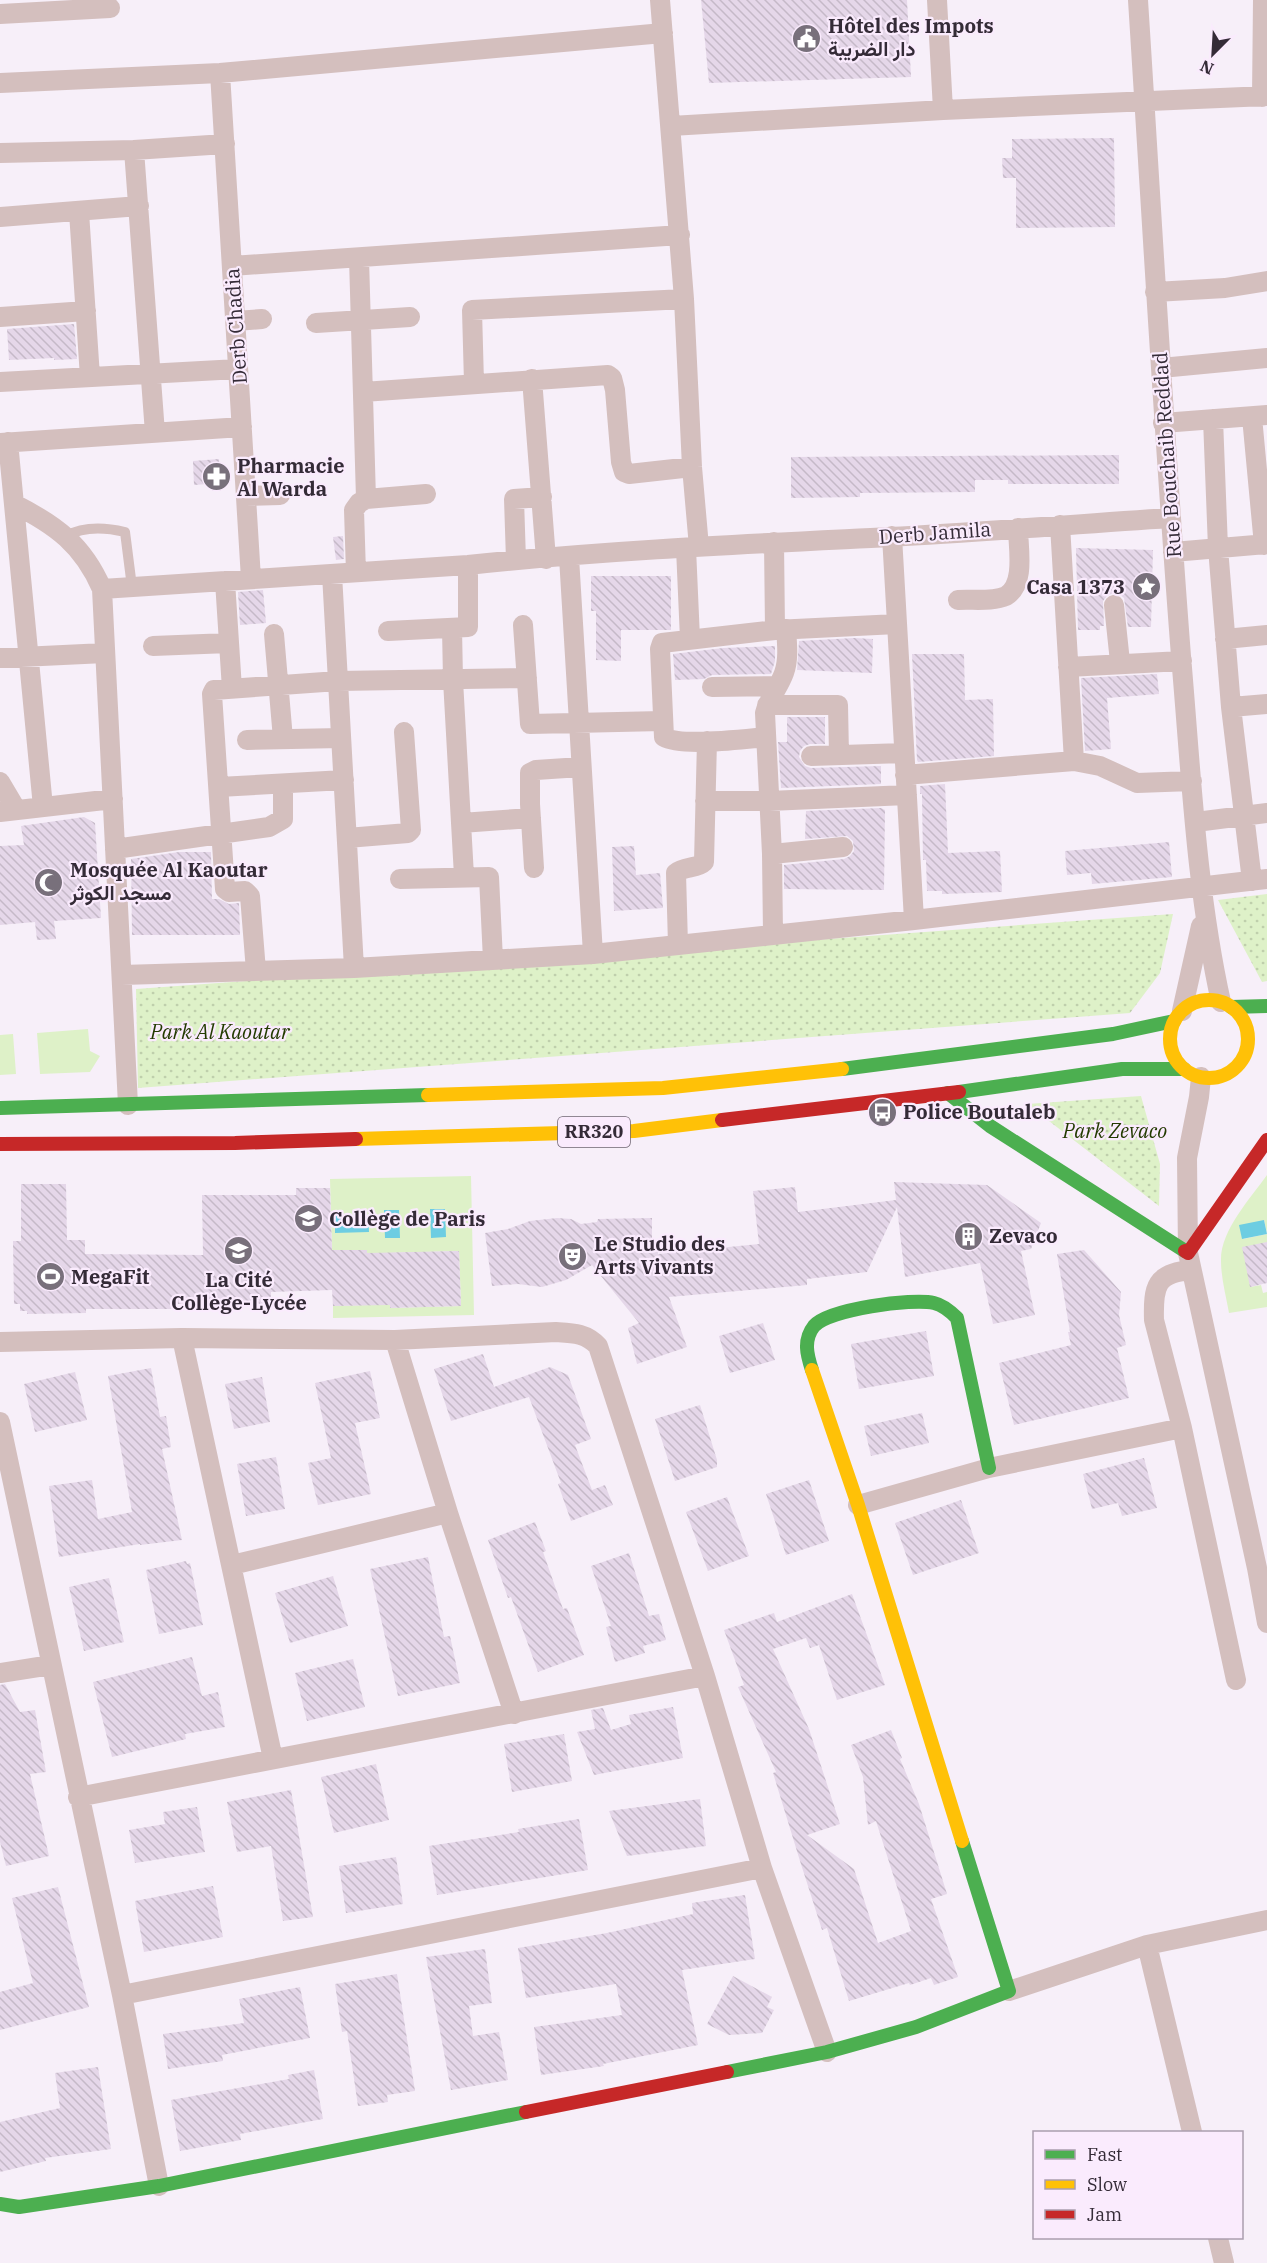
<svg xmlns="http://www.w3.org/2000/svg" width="1267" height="2263" font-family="'IBM Plex Serif',Vazirmatn,serif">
<defs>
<pattern id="park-dots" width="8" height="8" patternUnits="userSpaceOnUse" patternTransform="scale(1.5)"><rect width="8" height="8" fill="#def1c8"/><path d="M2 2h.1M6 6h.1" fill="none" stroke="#bfcfac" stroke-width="1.8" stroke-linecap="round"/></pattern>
<pattern id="building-back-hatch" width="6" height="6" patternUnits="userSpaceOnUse" patternTransform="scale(1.5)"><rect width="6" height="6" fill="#e5d7e9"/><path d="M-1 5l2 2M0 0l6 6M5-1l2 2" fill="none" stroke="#c5b9c8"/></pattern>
</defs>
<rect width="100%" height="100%" fill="#f7eff9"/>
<path fill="url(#park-dots)" d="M1267 894V981L1262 982 1218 900Z
M1173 914 1160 973 1130 1013 138 1088 136 989Z
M1141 1096 1160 1164 1159 1206 1027 1104Z"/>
<path fill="#def1c8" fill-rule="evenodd" d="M88 1029 90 1051 100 1056 90 1072 40 1074 37 1033Z
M13 1034 16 1074 0 1075V1035Z
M1267 1175V1233L1264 1220 1243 1239 1267 1234V1242L1250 1287 1261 1285 1263 1293 1267 1292V1307L1229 1313C1226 1296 1221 1278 1221 1261 1220 1231 1250 1199 1267 1175Z
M471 1176 474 1315 333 1318V1306L368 1305 367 1250H332L330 1179ZM459 1251 461 1306 390 1308 388 1253Z"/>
<path fill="#6dcde2" d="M445 1209 446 1237 431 1238 430 1209Z
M384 1210H399L400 1238H385Z
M368 1215 369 1232 335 1233V1216Z
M1264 1220 1267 1234 1242 1239 1239 1225Z"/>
<path fill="url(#building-back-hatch)" d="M701 0H907L911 77 709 83Z
M1114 138 1115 227 1016 228V178H1003L1002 158H1012V139Z
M74 324 77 359 54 360V358L9 360 7 329Z
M1119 455V484H1008V480H975V492L860 493V497L791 498V457Z
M219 459 221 483 194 485 193 461Z
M343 536 344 559 336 560 333 537Z
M1076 548 1153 550 1151 627H1128L1124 598 1119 594 1113 593 1107 596 1103 601 1104 626H1100V630H1078Z
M591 576H671V630H621V661L596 660V611H591Z
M263 590 266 623 240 625 238 592Z
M854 638 873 639 872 673 797 670 799 641Z
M775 646V661L771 674 712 675 704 679 675 680 673 654 723 648Z
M912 654H964L965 700 993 699 994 756 918 762 917 760Z
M1157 674 1159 694 1107 698 1111 749 1085 751 1081 678Z
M787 717H825V744H810L804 746 800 751 799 757 805 766 811 768 881 766V784L781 788 778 742H787Z
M945 784 948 853 1000 851 1002 892 942 894V891H927L926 860H923L922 794H920V786Z
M881 808 885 810 884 890 784 889V865L844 859 850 856 854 851 853 841 847 836 805 839 806 811Z
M84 817 95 823 101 918 54 921 56 939 37 940 35 922 0 925V846L24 845 21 826Z
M1169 842 1172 877 1092 884 1091 873 1067 875 1065 851Z
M634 846 636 875 660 873 663 908 614 911 612 847Z
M179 852H211L212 899H219L229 904 239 903 240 935H132L131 859Z
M894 1182 987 1185 1041 1223 1031 1249 1021 1251 1035 1315 993 1324 980 1263 905 1277 897 1207 867 1272 807 1279V1285L669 1297 687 1347 637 1364 628 1328 639 1323 592 1265 566 1280 542 1287 518 1284 492 1286 485 1233 508 1229 530 1221 557 1218 571 1219 581 1224 597 1222 598 1219 652 1218V1244H658V1254L759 1244 753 1191 795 1187 798 1212 896 1200Z
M21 1184H66L67 1240H85V1254L203 1255 202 1195H296V1188H330L332 1250H367V1253L459 1251 461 1306 390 1308V1305L333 1306 332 1290 271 1292V1304H176V1309H86V1313L27 1314V1311H20V1304H14L13 1241H21Z
M1267 1242V1283L1250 1287 1242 1247Z
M1084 1250 1121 1292 1119 1315 1126 1345 1117 1348 1129 1398 1014 1425 999 1363 1071 1345 1068 1332H1070L1057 1254Z
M763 1323 775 1360 730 1373 719 1336Z
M926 1331 934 1376 859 1389 851 1344Z
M483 1354 494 1387 550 1367 568 1375 591 1439 575 1445 592 1490 605 1485 613 1505 571 1521 558 1484 561 1483 529 1397 451 1421 434 1369Z
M151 1368 160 1417 166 1416 171 1447 162 1449 182 1540 140 1545V1544L59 1557 49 1486 92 1480 98 1519 132 1512 108 1376Z
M370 1371 380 1418 355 1423 371 1494 318 1505 308 1463 331 1458 315 1383Z
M75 1372 87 1420 35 1432 24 1384Z
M262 1377 270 1422 234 1429 225 1384Z
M700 1405 717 1460V1467L675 1481 655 1419Z
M922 1413 929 1443 871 1456 864 1426Z
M276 1457 285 1509 246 1516 237 1464Z
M1144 1458 1157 1508 1122 1516 1118 1503 1092 1509 1083 1474Z
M809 1480 829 1541 786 1555 766 1494Z
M727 1497 749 1556 708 1571 686 1512Z
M961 1500 979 1553 913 1575 895 1523Z
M535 1522 546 1551 543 1552 563 1609 567 1608 584 1655 538 1672 511 1597 508 1598 488 1540Z
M629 1553 649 1616 659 1614 666 1640 643 1646 645 1653 615 1662 606 1627 611 1626 591 1566Z
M428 1557 444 1637 450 1636 460 1683 398 1696 370 1569Z
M186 1561 187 1564 190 1563 203 1625 159 1634 146 1570Z
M333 1576 348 1626 290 1643 275 1593Z
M109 1578 124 1642 84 1651 69 1587Z
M852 1594 885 1685 837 1700 819 1645 810 1648 806 1638 773 1649 809 1729 840 1824 807 1835 854 1869 878 1943 911 1931 876 1821 868 1825 863 1777 851 1745 891 1730 902 1758 900 1759 919 1804 947 1894 931 1899 958 1977 934 1985 931 1978 910 1985 909 1983 849 2001 827 1928 822 1930 800 1861 773 1773 776 1772 738 1687 744 1685 724 1630 774 1613 777 1622Z
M192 1657 202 1696 218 1692 225 1727 185 1734 186 1739 112 1757 93 1682Z
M353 1659 365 1707 307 1721 295 1673Z
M5 1684 20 1712 35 1710 46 1772 30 1774 49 1856 6 1866 0 1842V1685Z
M673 1707 683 1758 594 1775 577 1732 595 1729 591 1710 603 1708 611 1730 631 1724 629 1715Z
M564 1734 572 1781 512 1792 504 1744Z
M376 1764 389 1820 334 1833 321 1777Z
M291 1790 313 1917 283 1921 271 1846 237 1852 227 1802Z
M700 1799 706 1846 627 1856 609 1811Z
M197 1807 205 1852 135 1863 129 1830 165 1824 163 1812Z
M579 1819 588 1870 437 1895 429 1846 519 1832 518 1829Z
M396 1857 403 1904 346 1913 339 1866Z
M213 1886 223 1937 144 1952 135 1901Z
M58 1887 89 2007 0 2030V1992L33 1983 12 1898Z
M745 1895 755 1959 682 1970 698 2045 603 2064 604 2066 541 2075 534 2027 622 2015 616 1984 526 1998 518 1948 607 1933 693 1914 692 1903Z
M485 1949 492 2003 469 2006 473 2036 499 2032 508 2080 451 2090 426 1957Z
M397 1974 415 2091 387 2095 388 2102 358 2106 347 2031 342 2032 335 1984Z
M733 1976 772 1997 767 2007 774 2010 762 2033 729 2035 707 2024Z
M300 1987 310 2038 222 2055 223 2061 168 2069 163 2034 244 2023 239 1999Z
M98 2067 111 2149 45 2158 46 2161 0 2172V2122L60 2108 55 2073Z
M314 2070 323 2119 240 2134 241 2140 180 2151 171 2100 289 2079 288 2075Z"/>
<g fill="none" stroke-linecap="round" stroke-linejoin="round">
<path stroke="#d4bfbe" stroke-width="10" d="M66 536C84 526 104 527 125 532L132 587"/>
<path stroke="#d4bfbe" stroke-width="20" d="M660 0 684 299 692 467 699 547
M937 0 943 110
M1138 0C1152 219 1164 437 1181 656 1191 771 1196 889 1221 1002
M0 14 110 8
M220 73 251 579
M0 83 220 73 663 33
M1262 97 1263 0
M671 126 943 110 1267 96
M134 150 155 433
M0 153 134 150 225 144
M79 212 90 377
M0 217 139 206
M359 258 366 499
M232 266 680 235
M1155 292 1225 288 1267 281
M0 317 86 311
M236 321 262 319
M316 323 410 317
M1161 368 1267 358
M532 379 546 559
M0 382 238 369
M474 383 472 310 684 299
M363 392 608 375 612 378 615 390 621 462 624 472 629 474 692 467
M1252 417 1264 545
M1213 419 1218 548 1231 707 1252 881
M1163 423 1267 415
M8 442 43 807
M0 443 242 427
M246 496 280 495
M14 504C56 525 83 545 102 589L128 1105
M1060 525 1074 761
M892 536 914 920
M774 542 775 630
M686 548 690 639
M1173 552 1267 544
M569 557 593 954
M516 560 514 499 542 497
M356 573 354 510 359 503 366 499 426 494
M332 574 354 968
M225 581 232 689
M102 589 468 565C608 550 749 544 889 537 983 532 1077 524 1170 518
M958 600C972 599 993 602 1006 596 1026 584 1018 547 1018 528
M1114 605 1120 662
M523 625 530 724 662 721
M452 628 453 680 464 876
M388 631 468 627V565
M274 634 283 739
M1225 639 1267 635
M153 646 229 643
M0 658 105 653
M1068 667 1182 661
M712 687 777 686
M767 705H838L839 755
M1231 707 1267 704
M766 737C744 739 681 747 664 737L660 649 662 643 775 630 897 624
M247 740 341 738
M811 756 904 753
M905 775 1074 761 1100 766 1137 783 1192 781
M0 782 16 809
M219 787 344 780
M705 801H769L907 795
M0 812 113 799
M1196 822 1267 813
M461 823 531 818
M347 838 408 833 411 830 404 732
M115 849 269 827 283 819V784
M772 854 843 847
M534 868 530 804V773L536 770 581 767
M400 879 489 877 493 960
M773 934 772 854 765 713C769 698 779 687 784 673 789 659 787 643 786 629
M678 945 676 873C684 866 697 869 704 862L707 741
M256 971 250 896 245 891 229 892 225 889 212 694 214 690 338 681 527 678
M122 975 354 968 593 954 914 920 1267 879
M1182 1011 1201 926
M1201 1077 1199 1097 1187 1158 1188 1253 1257 1568 1267 1623
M1191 1270C1156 1273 1153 1286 1154 1320L1182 1428 1236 1680
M182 1338 273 1759
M395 1340 448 1513 514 1714
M0 1342 182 1338 395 1340 556 1332C573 1333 586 1333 598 1346L705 1676 762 1868 827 2052
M0 1422 122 1995 159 2186
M858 1505 989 1468 1182 1428
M232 1565 448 1513
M0 1673 51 1665
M78 1797 705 1676
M1147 1945 1192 2132
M1009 1991 1147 1945 1267 1920
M122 1995 762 1868
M1218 2238 1224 2263"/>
<path stroke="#4caf50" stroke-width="14" d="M1231 1007 1267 1006
M842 1069 1113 1034 1174 1021
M959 1092 1122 1069H1184
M948 1093 990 1126 1185 1251
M0 1108 428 1095
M812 1370C807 1355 803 1340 814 1326 829 1309 912 1298 934 1303 943 1305 951 1312 957 1318L989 1468
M727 2072 827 2052 916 2027 1009 1991 962 1841
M0 2204 19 2207 159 2186 526 2112"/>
<path stroke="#ffc107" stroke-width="14" d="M1170 1039a39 39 0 1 1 78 0a39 39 0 1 1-78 0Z
M428 1095 663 1088 842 1069
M356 1139 634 1131 722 1120
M812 1370 858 1505 962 1841"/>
<path stroke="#c62828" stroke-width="14" d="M722 1120 959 1092
M0 1144 235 1143 356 1139
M1185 1251 1188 1253 1267 1140
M526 2112 727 2072"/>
</g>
<defs>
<symbol id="civic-disc" viewBox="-11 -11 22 22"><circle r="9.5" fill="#78707b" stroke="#faebfd"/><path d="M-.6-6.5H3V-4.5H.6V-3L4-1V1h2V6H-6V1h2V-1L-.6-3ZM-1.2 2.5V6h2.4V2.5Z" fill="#fff"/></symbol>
<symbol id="pharmacy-disc" viewBox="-11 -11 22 22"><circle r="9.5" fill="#78707b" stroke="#faebfd"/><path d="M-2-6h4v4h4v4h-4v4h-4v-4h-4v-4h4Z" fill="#fff"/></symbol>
<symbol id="sight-disc" viewBox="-11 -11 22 22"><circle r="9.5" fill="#78707b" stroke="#faebfd"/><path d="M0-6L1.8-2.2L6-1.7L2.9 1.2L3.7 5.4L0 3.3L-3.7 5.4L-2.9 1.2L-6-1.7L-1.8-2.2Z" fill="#fff"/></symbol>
<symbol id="mosque-disc" viewBox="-11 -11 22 22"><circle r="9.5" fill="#78707b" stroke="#faebfd"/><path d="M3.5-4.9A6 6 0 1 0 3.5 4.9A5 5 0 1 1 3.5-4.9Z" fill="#fff"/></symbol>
<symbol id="bus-disc" viewBox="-11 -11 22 22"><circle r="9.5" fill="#78707b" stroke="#faebfd"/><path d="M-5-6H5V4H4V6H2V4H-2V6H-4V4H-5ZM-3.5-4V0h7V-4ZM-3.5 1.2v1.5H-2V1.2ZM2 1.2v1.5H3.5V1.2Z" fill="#fff"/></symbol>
<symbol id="university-disc" viewBox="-11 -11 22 22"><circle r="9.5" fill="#78707b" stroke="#faebfd"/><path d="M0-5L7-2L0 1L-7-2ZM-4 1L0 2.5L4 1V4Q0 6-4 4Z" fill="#fff"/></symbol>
<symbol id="building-disc" viewBox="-11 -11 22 22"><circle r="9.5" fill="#78707b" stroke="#faebfd"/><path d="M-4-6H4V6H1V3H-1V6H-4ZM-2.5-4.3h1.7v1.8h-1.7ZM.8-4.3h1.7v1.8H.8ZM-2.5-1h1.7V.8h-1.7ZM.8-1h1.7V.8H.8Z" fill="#fff"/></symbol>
<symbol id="school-disc" viewBox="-11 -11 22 22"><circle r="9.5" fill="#78707b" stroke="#faebfd"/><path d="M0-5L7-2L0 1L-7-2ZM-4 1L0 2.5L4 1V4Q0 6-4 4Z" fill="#fff"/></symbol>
<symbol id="theatre-disc" viewBox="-11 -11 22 22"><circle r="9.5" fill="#78707b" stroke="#faebfd"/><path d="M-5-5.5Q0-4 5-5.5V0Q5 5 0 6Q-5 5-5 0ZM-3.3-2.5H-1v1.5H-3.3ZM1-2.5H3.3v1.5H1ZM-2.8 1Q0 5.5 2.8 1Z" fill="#fff"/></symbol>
<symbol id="stadium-disc" viewBox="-11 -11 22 22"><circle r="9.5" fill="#78707b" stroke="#faebfd"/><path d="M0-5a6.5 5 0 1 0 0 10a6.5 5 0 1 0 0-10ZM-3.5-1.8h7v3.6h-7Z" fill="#fff"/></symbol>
</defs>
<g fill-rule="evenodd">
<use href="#civic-disc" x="790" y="22" width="33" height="33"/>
<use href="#pharmacy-disc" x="200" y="460" width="33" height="33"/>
<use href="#sight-disc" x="1130" y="570" width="33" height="33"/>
<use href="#mosque-disc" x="32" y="866" width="33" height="33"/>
<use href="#bus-disc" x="866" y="1096" width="33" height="33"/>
<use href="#university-disc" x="292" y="1202" width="33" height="33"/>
<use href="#building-disc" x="952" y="1220" width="33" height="33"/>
<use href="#school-disc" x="222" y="1234" width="33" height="33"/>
<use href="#theatre-disc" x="556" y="1240" width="33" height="33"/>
<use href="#stadium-disc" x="34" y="1260" width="33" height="33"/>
</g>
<g text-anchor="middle" stroke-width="4.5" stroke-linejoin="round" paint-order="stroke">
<rect fill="#faebfd" stroke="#6f6572" stroke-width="1.5" x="558" y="1117" width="72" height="30" rx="4.5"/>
<g font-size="18" font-weight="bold" fill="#342b37">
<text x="594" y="1138">RR320</text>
</g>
<g font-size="20" font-weight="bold" fill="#342b37" stroke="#faebfd" text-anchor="start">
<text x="828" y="33">Hôtel des Impots<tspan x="828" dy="23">دار الضريبة</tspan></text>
<text x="237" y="473">Pharmacie<tspan x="237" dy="23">Al Warda</tspan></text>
<text x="1125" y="594" text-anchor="end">Casa 1373</text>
<text x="70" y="877">Mosquée Al Kaoutar<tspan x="70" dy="23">مسجد الكوثر</tspan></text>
<text x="903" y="1119">Police Boutaleb</text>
<text x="329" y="1226">Collège de Paris</text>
<text x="989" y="1243">Zevaco</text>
<text x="594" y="1251">Le Studio des<tspan x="594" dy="23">Arts Vivants</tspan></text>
<text x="71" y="1284">MegaFit</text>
<text x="239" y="1287" text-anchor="middle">La Cité<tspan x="239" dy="23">Collège-Lycée</tspan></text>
</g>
<g font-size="20" fill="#342b37" stroke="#faebfd">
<text transform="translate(236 326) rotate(-94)" y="7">Derb Chadia</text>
<text transform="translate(1167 455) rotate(-94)" y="7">Rue Bouchaib Reddad</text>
<text transform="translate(935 533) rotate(-4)" y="7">Derb Jamila</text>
</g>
<g font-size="20" font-style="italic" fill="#233b00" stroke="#faebfd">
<text x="220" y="1039">Park Al Kaoutar</text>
<text x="1115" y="1138">Park Zevaco</text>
</g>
</g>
<rect x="1033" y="2131" width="210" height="108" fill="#faebfd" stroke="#ab9eae" stroke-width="1.5"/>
<rect x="1045" y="2150" width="30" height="9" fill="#4caf50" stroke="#ab9eae" stroke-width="1.5"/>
<text x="1087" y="2161" font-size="18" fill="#342b37">Fast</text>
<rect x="1045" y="2180" width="30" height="9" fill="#ffc107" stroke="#ab9eae" stroke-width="1.5"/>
<text x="1087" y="2191" font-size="18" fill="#342b37">Slow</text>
<rect x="1045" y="2210" width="30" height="9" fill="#c62828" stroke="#ab9eae" stroke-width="1.5"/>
<text x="1087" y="2221" font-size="18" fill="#342b37">Jam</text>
<g transform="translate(1213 54) rotate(204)" stroke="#faebfd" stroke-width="4.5" paint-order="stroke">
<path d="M0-4.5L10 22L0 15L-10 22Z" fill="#342b37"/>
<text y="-9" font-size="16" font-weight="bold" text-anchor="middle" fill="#342b37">N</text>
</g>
</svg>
